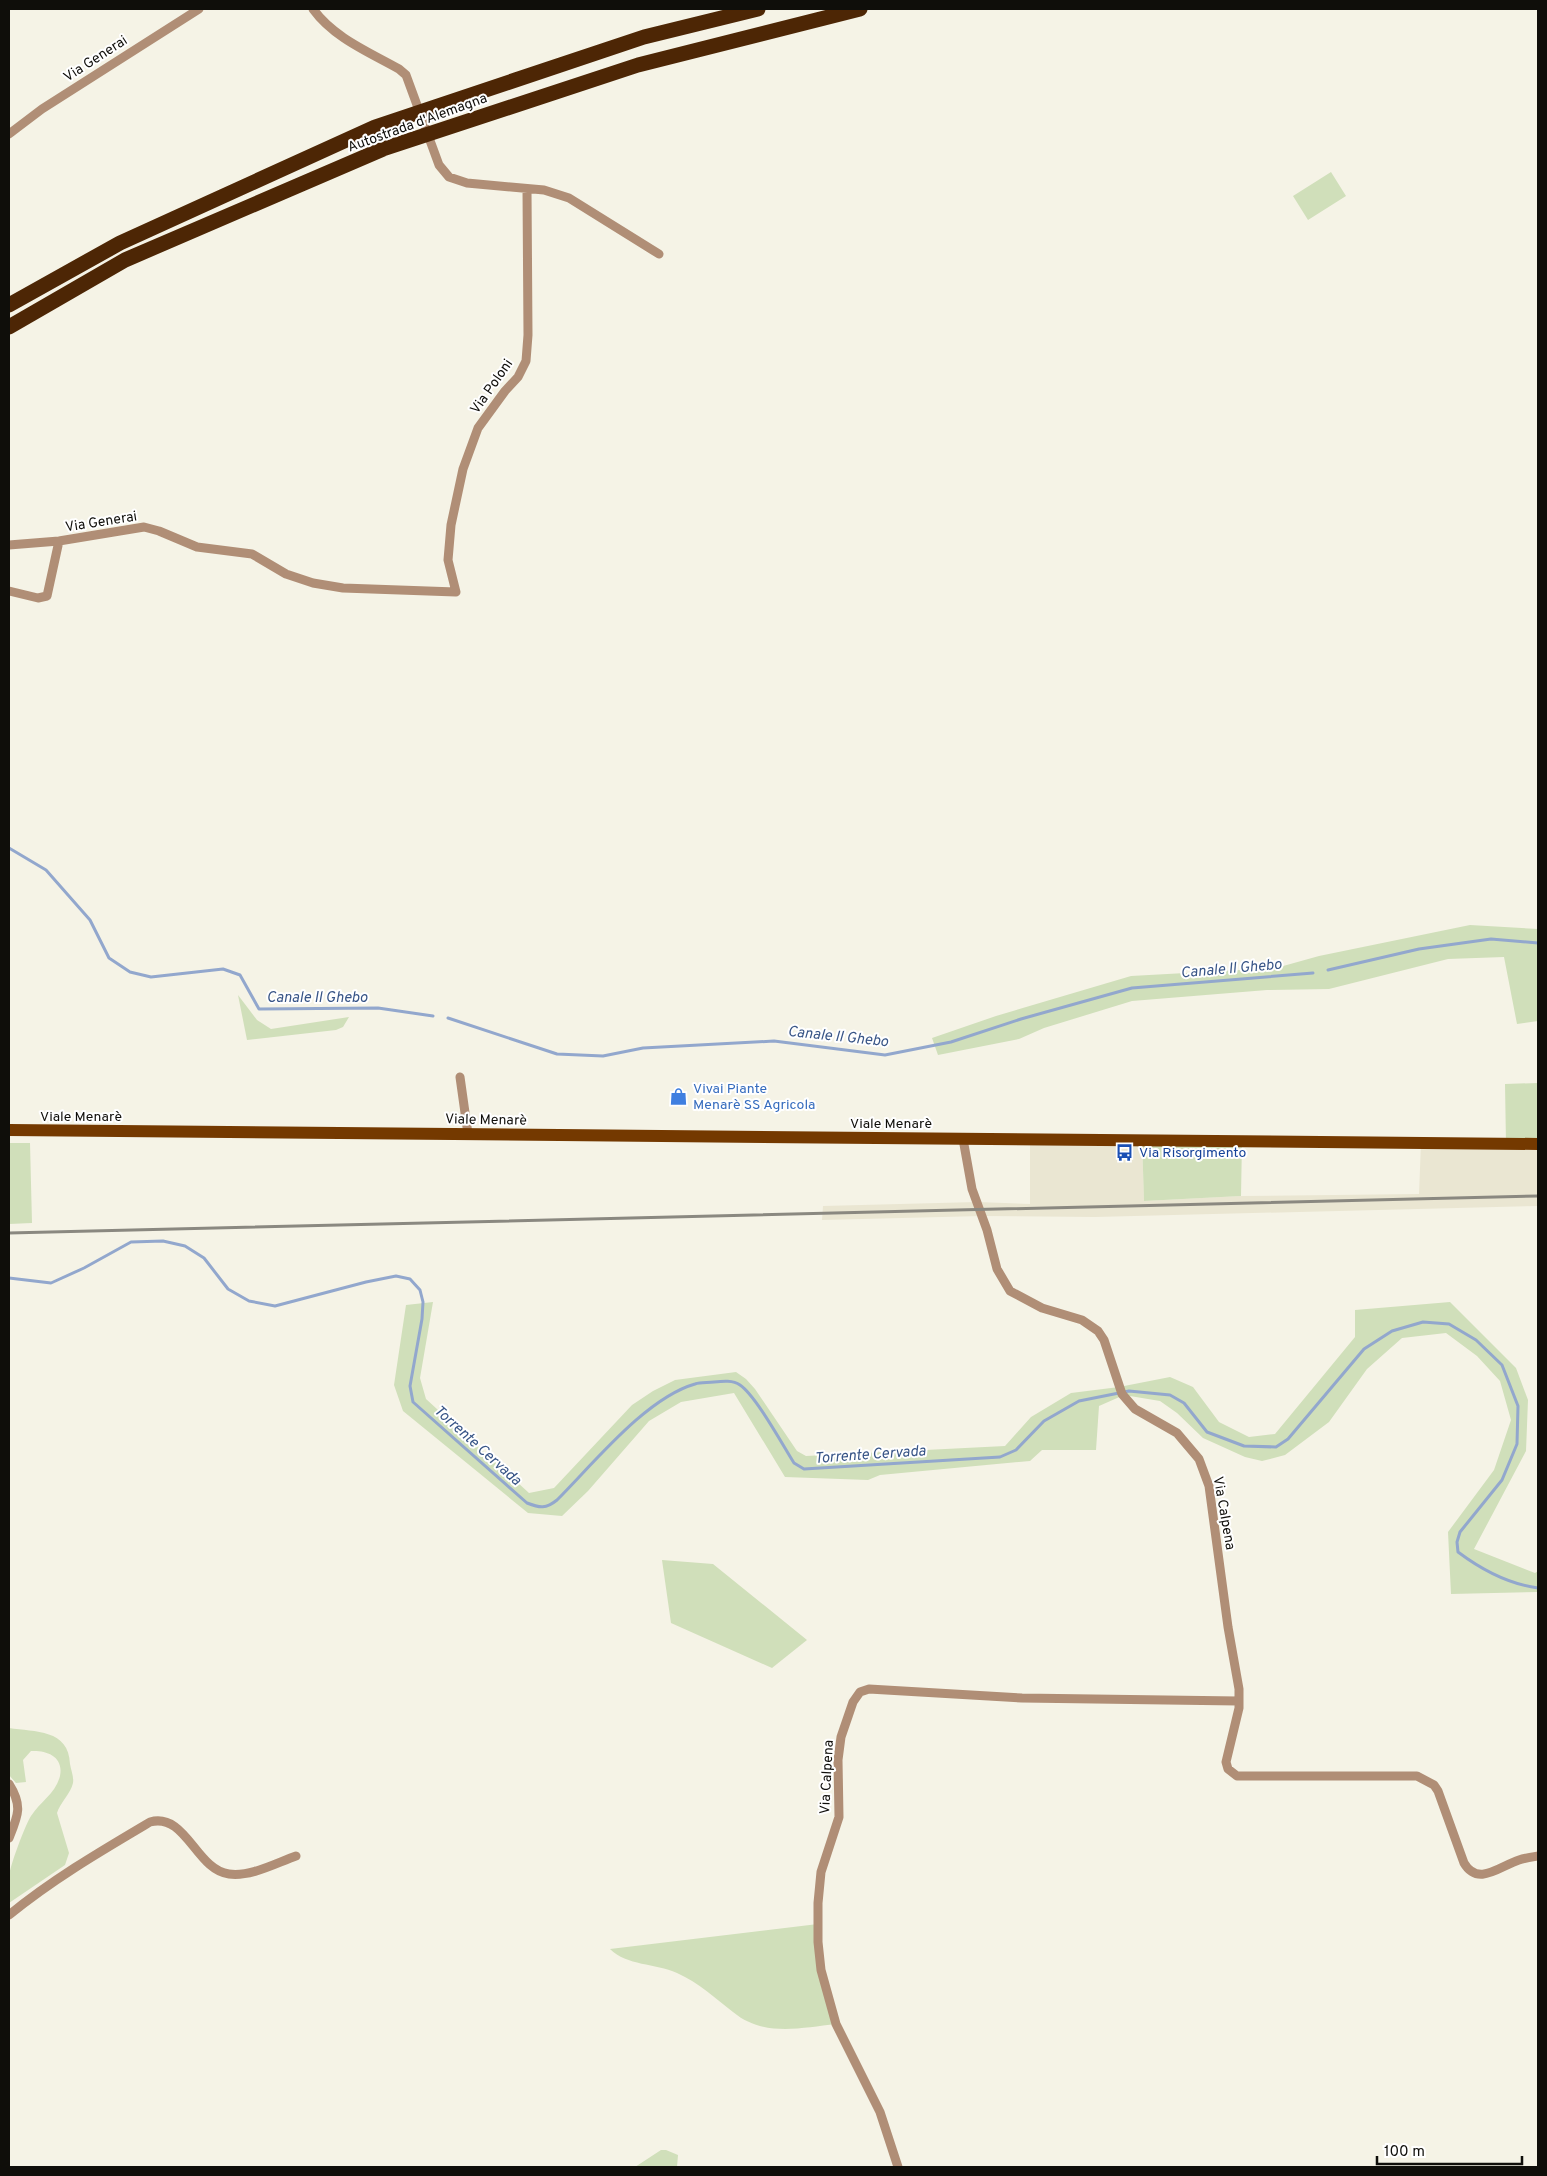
<svg xmlns="http://www.w3.org/2000/svg" width="1547" height="2176" font-family="Overpass,sans-serif">
<rect width="100%" height="100%" fill="#f5f3e6"/>
<path fill="#eae6d2" d="M1030 1139 1142 1140 1144 1201 1241 1196 1419 1194 1421 1143 1538 1144V1206L1095 1217 982 1216 822 1220 823 1206 977 1202 1030 1204Z"/>
<path fill="#d0dfba" d="M1331 172 1346 196 1308 220 1293 196Z
M1470 925 1538 929V1021L1517 1024 1504 957 1448 959 1329 989 1267 990 1132 1001 1044 1028 1019 1039 938 1055 932 1038 996 1016 1131 976 1276 968 1319 956Z
M238 995 257 1020 271 1029 349 1017 343 1027 336 1030 247 1040Z
M1538 1083V1144H1506L1505 1084Z
M1142 1140 1242 1141 1241 1196 1144 1201Z
M9 1143H30L32 1223 9 1224Z
M433 1302 420 1378 426 1399 529 1493 554 1488 632 1405 653 1391 675 1380 736 1372 746 1379 755 1389 797 1451 806 1456 1005 1446 1031 1417 1071 1393 1119 1387 1170 1377 1193 1387 1219 1422 1249 1437 1275 1434 1355 1337V1310L1450 1302 1516 1368 1528 1400 1526 1451 1474 1549 1535 1573 1538 1571V1592L1451 1594 1448 1532 1494 1470 1511 1420 1500 1381 1477 1356 1446 1333 1402 1338 1367 1369 1329 1422 1285 1455 1262 1461 1245 1457 1203 1438 1177 1413 1160 1401 1124 1395 1099 1406 1096 1450H1042L1030 1461 880 1475 868 1480 785 1477 734 1393 681 1402 649 1421 588 1491 562 1516 528 1513 403 1411 394 1385 406 1305Z
M662 1560 713 1564 807 1640 772 1668 671 1623Z
M9 1728C35 1732 69 1729 70 1764 71 1770 74 1777 73 1783 71 1793 60 1803 57 1813L69 1853 65 1865 9 1903C9 1895 8 1885 9 1877 9 1868 26 1823 31 1816 40 1802 56 1793 60 1776 64 1756 46 1750 31 1751L23 1760 26 1782 16 1783 9 1775Z
M818 1924V1942L836 2024C800 2028 763 2037 733 2012 715 1998 699 1983 677 1973 655 1963 627 1966 610 1949Z
M661 2150H666L678 2155 677 2167H635Z"/>
<g fill="none" stroke-linecap="round" stroke-linejoin="round">
<path stroke="#92a7cd" stroke-width="3" d="M9 848 46 870 90 920 109 958 130 972 151 977 223 969 240 975 259 1009 378 1008 433 1016
M1328 970 1419 949 1491 939 1538 943
M448 1018 557 1054 603 1056 643 1048 774 1041 885 1055 951 1042 1021 1019 1132 988 1313 973
M9 1278 51 1283 84 1268 131 1242 163 1241 185 1246 204 1258 228 1289 249 1301 275 1306 366 1282 396 1276 410 1279 420 1290 423 1302 422 1319 410 1386 413 1402 527 1503C540 1508 546 1509 557 1500 594 1463 646 1398 695 1384 701 1382 708 1383 714 1382 723 1381 733 1380 740 1385 756 1396 782 1444 794 1463L804 1469 1000 1457 1016 1450 1044 1421 1079 1401 1129 1391 1170 1395 1184 1403 1207 1432 1244 1446 1276 1447 1288 1439 1364 1349 1392 1331 1423 1322 1449 1324 1476 1340 1502 1365 1518 1406 1517 1444 1502 1480 1460 1532 1457 1542 1458 1552C1482 1570 1508 1584 1538 1588"/>
<path stroke="#b08e76" stroke-width="9" d="M313 9C334 38 369 52 399 69L406 75 439 165 449 177 467 183 544 190 569 198 659 254
M9 134 42 109 199 9
M9 545 59 541 144 527 159 531 197 547 252 554 286 574 313 583 343 588 456 592 448 560 451 525 463 469 478 428 505 391 518 377 526 361 528 335 527 190
M9 591 38 598 47 596 59 541
M460 1077 468 1134
M963 1139 972 1189 987 1230 997 1269 1010 1291 1042 1308 1082 1320 1098 1331 1104 1340 1122 1394 1135 1409 1177 1433 1199 1459 1209 1486 1228 1627 1239 1689V1708L1226 1762 1228 1769 1237 1776H1417L1434 1785 1438 1791 1464 1863C1478 1887 1500 1866 1519 1860 1525 1858 1532 1857 1538 1856
M9 1784C23 1806 18 1816 9 1838
M9 1915C53 1879 101 1851 150 1822 186 1812 196 1870 229 1874 251 1877 276 1863 296 1856
M898 2167 880 2112 836 2024 821 1970 818 1942V1903L821 1872 839 1817 838 1760 841 1737 853 1702 860 1692 869 1689 1022 1698 1238 1701"/>
<path stroke="#743900" stroke-width="12" d="M9 1130 1538 1144"/>
<path stroke="#4d2605" stroke-width="15" d="M9 305 120 243 375 127 644 37 758 9
M9 327 125 260 383 149 638 65 860 9"/>
<path stroke="#8a8880" stroke-width="3" d="M9 1233 1538 1196"/>
</g>
<defs>
<symbol id="shop-bare" viewBox="-9 -9 18 18"><path d="M-5-2.5h2.3a2.7 3.5 0 0 1 5.4 0H5L5.5 6h-11ZM-1.5-2.5h3a1.5 2.3 0 0 0-3 0Z" fill="#3f7fe0" stroke="#fff" stroke-width="2.5" paint-order="stroke"/></symbol>
<symbol id="bus-bare" viewBox="-9 -9 18 18"><path d="M-5-6H5V4H4V6H2V4H-2V6H-4V4H-5ZM-3.5-4V0h7V-4ZM-3.5 1.2v1.5H-2V1.2ZM2 1.2v1.5H3.5V1.2Z" fill="#1a4fb4" stroke="#fff" stroke-width="2.5" paint-order="stroke"/></symbol>
</defs>
<g fill-rule="evenodd">
<use href="#shop-bare" x="666" y="1084" width="25" height="25"/>
<use href="#bus-bare" x="1112" y="1140" width="25" height="25"/>
</g>
<g text-anchor="middle" stroke-width="4" stroke-linejoin="round" paint-order="stroke">
<g font-size="14" fill="#0f0e0a" stroke="#fff">
<text transform="translate(95 58) rotate(-33)" y="5">Via Generai</text>
<text transform="translate(417 122) rotate(-20)" y="5">Autostrada d'Alemagna</text>
<text transform="translate(491 386) rotate(-55)" y="5">Via Poloni</text>
<text transform="translate(101 521) rotate(-9)" y="5">Via Generai</text>
<text x="81" y="1121">Viale Menarè</text>
<text transform="translate(486 1119) rotate(1)" y="5">Viale Menarè</text>
<text x="891" y="1128">Viale Menarè</text>
<text transform="translate(1225 1513) rotate(80)" y="5">Via Calpena</text>
<text transform="translate(826 1777) rotate(-87)" y="5">Via Calpena</text>
</g>
<g font-size="14" fill="#366cbe" stroke="#fff" text-anchor="start">
<text x="693" y="1093">Vivai Piante<tspan x="693" dy="16">Menarè SS Agricola</tspan></text>
</g>
<g font-size="14" fill="#164399" stroke="#fff" text-anchor="start">
<text x="1139" y="1157">Via Risorgimento</text>
</g>
<g font-size="15" font-style="italic" fill="#375486" stroke="#fff">
<text transform="translate(1231 968) rotate(-5)" y="5">Canale Il Ghebo</text>
<text x="317" y="1002">Canale Il Ghebo</text>
<text transform="translate(838 1036) rotate(6)" y="5">Canale Il Ghebo</text>
<text transform="translate(478 1445) rotate(42)" y="5">Torrente Cervada</text>
<text transform="translate(870 1454) rotate(-4)" y="5">Torrente Cervada</text>
</g>
</g>
<rect width="1547" height="2176" fill="none" stroke="#0f0e0a" stroke-width="20"/>
<path d="M1377 2156v8h145v-8" fill="none" stroke="#0f0e0a" stroke-width="2.5"/>
<text x="1384" y="2156" font-size="15" fill="#0f0e0a" stroke="#ffffff" stroke-width="4" paint-order="stroke">100 m</text>
</svg>
